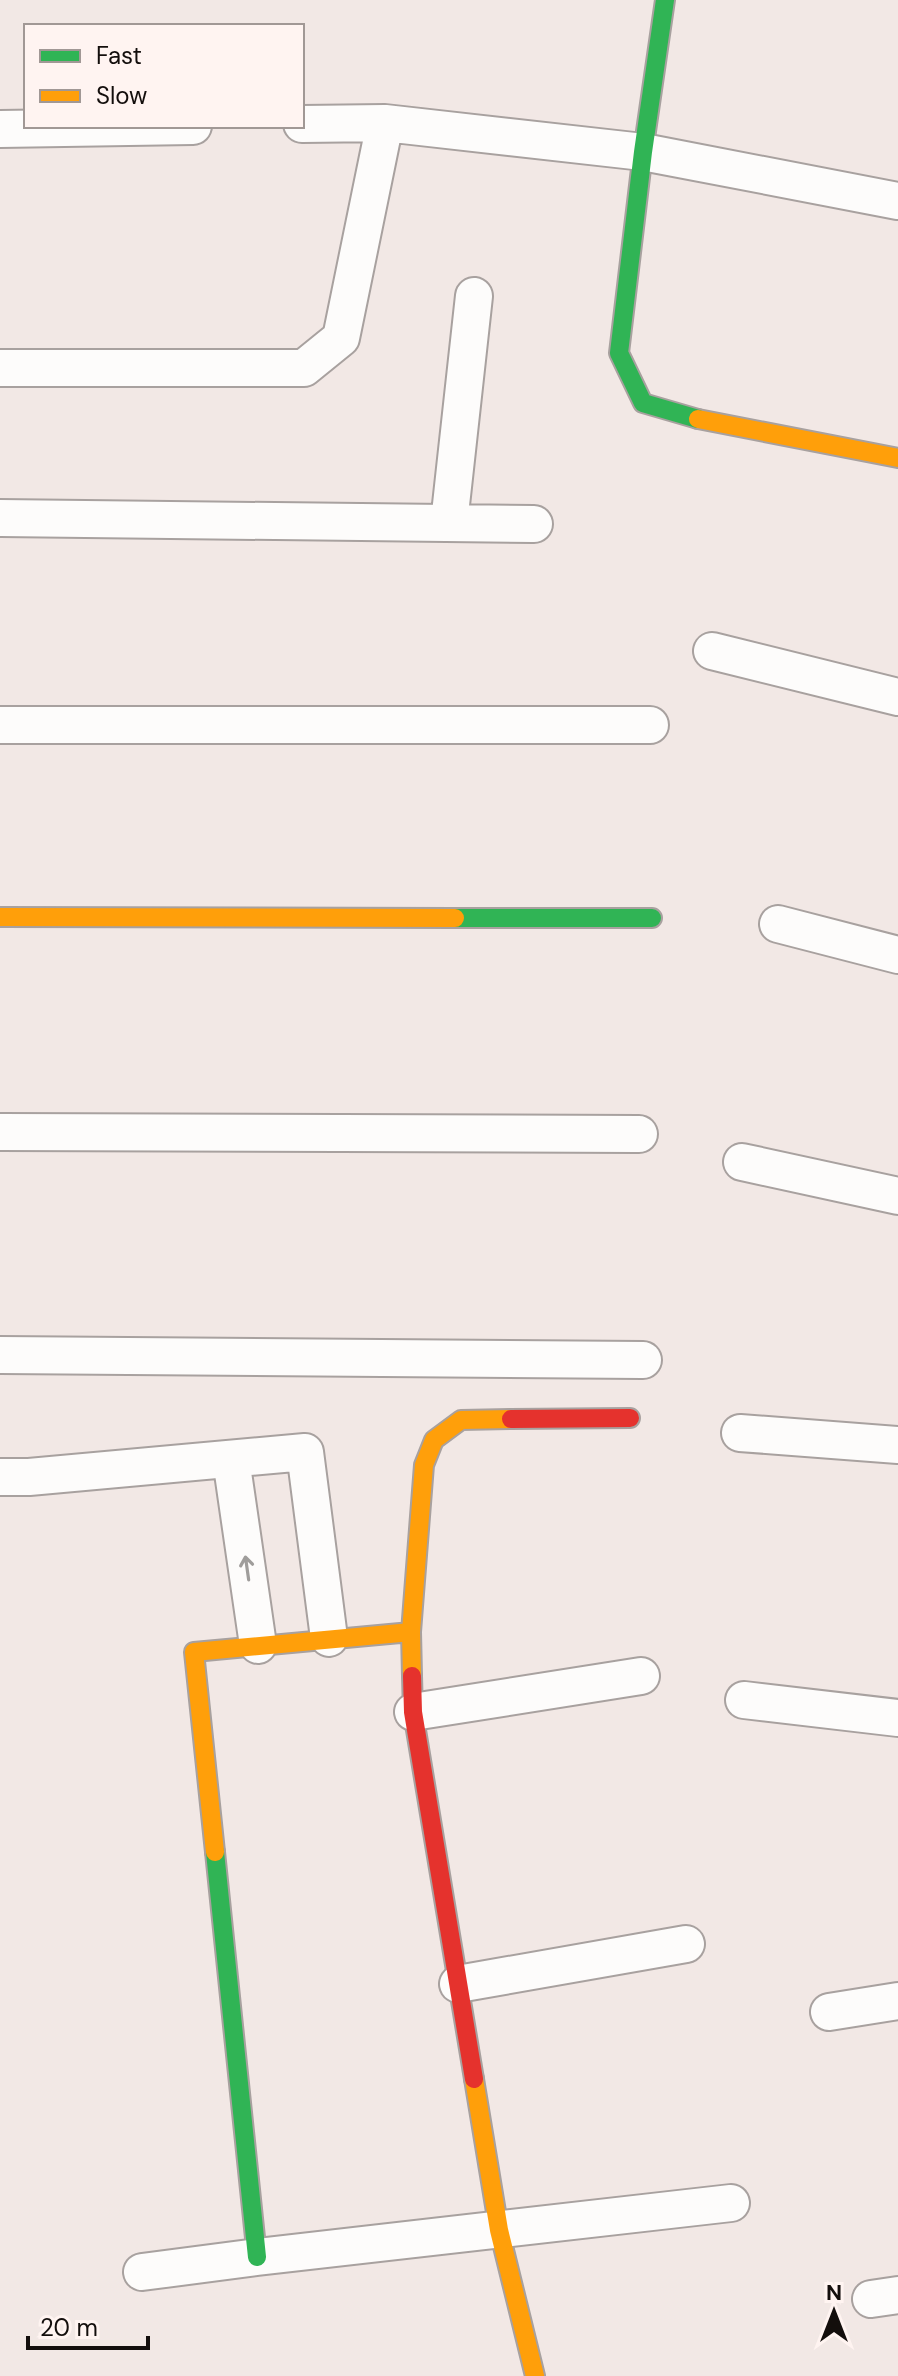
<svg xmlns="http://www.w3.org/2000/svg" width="898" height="2376" font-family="'DM Sans',sans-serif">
<rect width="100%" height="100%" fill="#f2e8e5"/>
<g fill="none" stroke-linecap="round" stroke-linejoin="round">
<defs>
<path id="street" d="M302 124 385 123 643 152 898 201
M0 129 193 126
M0 368H304L341 338 385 123
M0 518 534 524
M449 523 474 296
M712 651 898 697
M0 725H650
M778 924 898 955
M0 1132 639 1134
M742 1162 898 1196
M0 1355 643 1360
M740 1433 898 1445
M231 1459 258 1645
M0 1477H29L305 1452 329 1638
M744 1700 898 1718
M413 1712 641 1676
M458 1984 686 1944
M829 2012 898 2001
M142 2272 257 2257 731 2203
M871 2299 898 2295"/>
<path id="fast" d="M665 0 643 152 619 353 643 403 698 419
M455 918H652
M215 1852 257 2257"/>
<path id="slow" d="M698 419 898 458
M0 917 455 918
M412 1676 411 1632 424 1465 434 1440 461 1420 511 1419
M215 1852 194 1652 411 1632
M474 2079 499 2230 535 2376"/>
<path id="jam" d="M511 1419 630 1418
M412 1676 413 1712 474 2079"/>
</defs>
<use href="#street" stroke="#a8a19f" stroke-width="40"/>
<use href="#fast" stroke="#a8a19f" stroke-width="22"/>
<use href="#slow" stroke="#a8a19f" stroke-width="22"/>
<use href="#jam" stroke="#a8a19f" stroke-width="22"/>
<use href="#street" stroke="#fdfcfb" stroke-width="36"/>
<use href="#fast" stroke="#30b455" stroke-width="18"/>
<use href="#slow" stroke="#ff9f0a" stroke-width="18"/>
<use href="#jam" stroke="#e5322d" stroke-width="18"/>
</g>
<defs><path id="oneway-shaft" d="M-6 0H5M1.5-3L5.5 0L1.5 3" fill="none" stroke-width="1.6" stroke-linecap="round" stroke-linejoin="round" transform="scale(2)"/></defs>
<use stroke="#9f9d9b" href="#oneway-shaft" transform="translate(247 1568) rotate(-98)"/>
<rect x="24" y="24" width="280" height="104" fill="#fff4f1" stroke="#a19895" stroke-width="2"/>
<rect x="40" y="50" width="40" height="12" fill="#30b455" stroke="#a19895" stroke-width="2"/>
<text x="96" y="64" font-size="24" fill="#130e0c">Fast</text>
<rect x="40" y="90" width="40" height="12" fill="#ff9f0a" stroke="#a19895" stroke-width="2"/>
<text x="96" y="104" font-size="24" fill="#130e0c">Slow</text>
<g transform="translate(834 2312)" stroke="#fff4f1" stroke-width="6" paint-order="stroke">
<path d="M0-6L14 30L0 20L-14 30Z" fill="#130e0c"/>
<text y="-12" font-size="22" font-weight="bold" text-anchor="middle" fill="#130e0c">N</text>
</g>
<path d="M28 2336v12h120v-12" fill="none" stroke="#130e0c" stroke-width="4"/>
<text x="40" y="2336" font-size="24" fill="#130e0c" stroke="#fff4f1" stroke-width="6" paint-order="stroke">20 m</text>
</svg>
